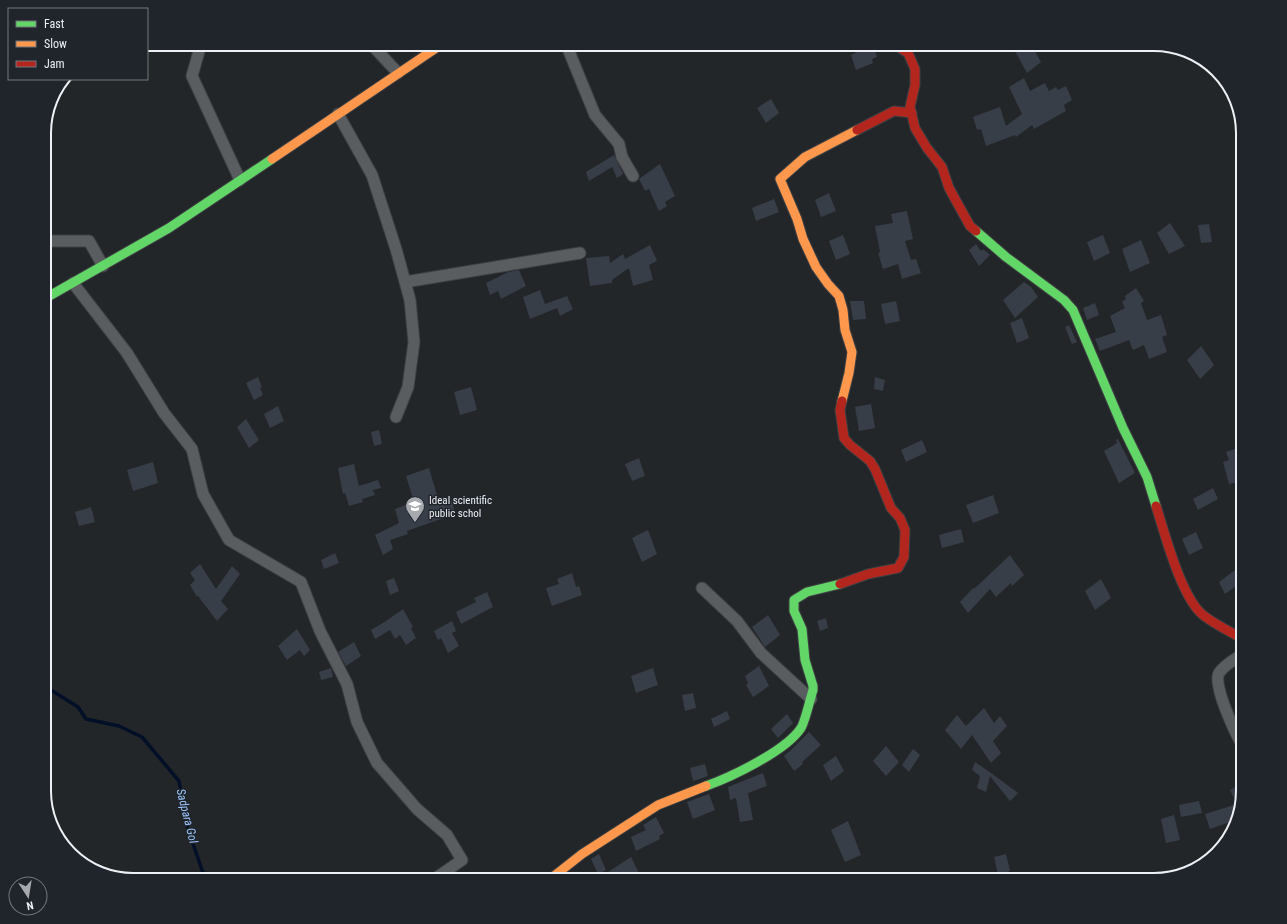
<svg xmlns="http://www.w3.org/2000/svg" width="1287" height="924" font-family="'Roboto Condensed',sans-serif">
<rect width="100%" height="100%" fill="#232629"/>
<g fill="none" stroke-linecap="round" stroke-linejoin="round">
<path stroke="#030e27" stroke-width="3.5" d="M44 683 51 690 78 707 86 719 119 726 142 737 179 781 187 826 203 873 228 877 233 880"/>
</g>
<path fill="#373e47" d="M873 44 877 57 872 59 873 63 856 70 851 55Z
M1011 44H1031L1041 62 1027 73Z
M1024 78 1030 91 1045 83 1049 91 1056 87 1058 90 1066 86 1072 100 1064 105 1066 111 1034 129 1032 125 1016 137 1015 135 986 146 981 129 977 130 973 117 1000 107 1006 126 1022 114 1009 87Z
M771 99 779 113 766 123 757 108Z
M614 155 623 174 617 178 612 167 589 181 586 172Z
M660 164 675 196 665 202 667 206 659 211 649 189 645 191 639 179Z
M829 193 836 211 821 217 815 200Z
M774 199 779 212 756 221 752 208Z
M907 211 913 239 905 241 911 260 916 259 921 273 902 279 898 264 883 269 878 253 880 252 875 226 893 223 891 214Z
M1170 223 1185 246 1169 254 1157 233Z
M1209 224 1212 242 1201 243 1198 225Z
M843 235 850 254 836 260 829 241Z
M1103 235 1110 253 1094 261 1087 242Z
M1141 240 1150 263 1130 272 1122 249Z
M976 244 981 251 983 249 990 255 979 266 969 250Z
M650 245 657 261 649 265 653 280 633 286 629 268 612 280V283L590 286 586 258 609 256 610 263 623 254 625 259Z
M519 270 526 286 501 299 498 291 490 295 486 283 508 272Z
M1024 282 1031 287 1038 297 1015 318 1003 300Z
M1136 288 1144 301 1141 303 1147 320 1161 315 1167 335 1162 337 1167 352 1149 359 1144 345 1133 350 1129 340 1100 351 1095 339 1116 332 1110 316 1125 308 1122 302 1126 299 1125 296Z
M540 290 545 304 567 296 573 309 560 316 557 308 530 319 523 297Z
M850 301H864L866 319 853 320Z
M896 301 900 321 885 324 881 304Z
M1095 303 1099 315 1087 320 1083 308Z
M1022 318 1029 338 1017 343 1010 323Z
M1069 325 1077 342 1072 344 1065 327Z
M1201 346 1214 365 1200 379 1187 360Z
M258 377 262 387 260 388 263 395 254 400 246 383Z
M875 377 885 380 883 391 874 389Z
M471 387 477 410 460 415 454 392Z
M871 404 875 428 859 431 855 407Z
M278 406 284 421 270 428 264 414Z
M246 419 259 440 249 448 237 427Z
M379 430 382 444 374 446 371 432Z
M1118 439 1135 473 1119 483 1104 451 1117 443 1116 440Z
M922 440 927 452 906 462 901 450Z
M1237 448 1242 463 1239 464 1243 481 1229 484 1223 462 1229 460 1226 452Z
M639 458 645 476 632 481 625 464Z
M153 462 158 483 133 491 127 470Z
M354 464 359 486 378 480 381 488 373 490 375 495 362 499 363 502 349 506 345 493 343 494 338 468Z
M429 468 440 505 452 501 455 514 407 531 408 534 390 540 393 549 383 555 375 535 399 523 395 509 414 502 406 476Z
M1213 488 1218 499 1198 510 1193 499Z
M993 495 999 513 973 523 966 505Z
M91 507 95 522 79 526 75 512Z
M961 529 964 542 942 548 939 535Z
M648 530 657 554 642 562 632 538Z
M1196 532 1203 548 1189 555 1182 539Z
M335 553 339 563 324 569 321 560Z
M1010 555 1024 575 1012 586 1011 583 996 597 990 589 968 613 960 602 973 588 974 589Z
M200 564 216 589 232 566 240 574 221 601 228 609 217 621 198 596 197 597 190 585 195 580 190 573Z
M1243 564V581L1225 594 1219 582Z
M572 573 576 587 579 586 582 595 552 606 546 588 559 584 557 579Z
M394 578 399 591 390 595 386 581Z
M1101 579 1111 598 1095 610 1085 591Z
M487 592 493 607 461 624 456 612 476 602 474 598Z
M403 609 413 627 411 628 416 638 406 645 400 635 395 639 390 630 375 639 371 630 386 621Z
M768 615 780 635 765 647 752 627Z
M826 618 828 628 820 631 817 621Z
M452 621 456 631 452 633 459 646 448 653 441 638 438 640 434 631Z
M297 629 310 650 304 656 300 650 287 660 278 646Z
M354 642 361 656 346 666 338 652Z
M759 666 769 686 753 697 746 685 748 683 745 676Z
M331 668 333 677 321 680 319 672Z
M653 668 658 685 636 693 631 676Z
M693 693 696 708 685 711 682 695Z
M984 708 994 723 1000 716 1007 726 993 741 1001 753 991 763 972 735 961 749 945 730 957 715 966 726Z
M727 711 730 719 714 727 711 719Z
M787 714 793 723 778 738 771 729Z
M809 732 821 745 802 762 803 764 794 771 784 756 790 751Z
M886 746 899 762 886 776 873 761Z
M913 749 920 755 909 772 902 765Z
M836 756 844 771 831 781 823 765Z
M975 762 991 773 1018 793 1010 801 990 776 986 792 977 788 980 776 972 770Z
M705 764 708 776 693 781 690 768Z
M763 773 767 786 748 793 753 820 740 822 736 798 730 800 728 787Z
M1243 782V791L1233 821 1210 829 1205 814 1237 804 1230 790Z
M709 794 715 810 693 819 687 802Z
M1199 801 1202 813 1181 817 1179 805Z
M1174 815 1180 840 1166 843 1161 819Z
M656 817 664 833 659 836 660 839 636 851 631 837 646 830 643 825Z
M848 821 861 855 845 862 831 830Z
M599 854 606 870 598 874 591 859Z
M1006 854 1010 871 998 875 994 857Z
M631 857 639 873 628 880H596Z"/>
<g fill="none" stroke-linecap="round" stroke-linejoin="round">
<defs>
<path id="street" d="M201 44 192 76 240 180
M371 44 398 73
M566 44 595 115 619 144 622 157 633 176
M338 114 372 175 396 249 410 300 414 342 408 387 396 417
M44 243 51 241H89L103 266
M405 282 580 253
M73 283 127 353 164 413 192 449 203 494 229 540 301 582 320 631 347 684 357 722 377 763 417 809 447 835 462 860 433 880
M702 588 737 621 761 653 811 699
M1243 654C1235 659 1224 665 1219 673 1212 684 1236 735 1243 746"/>
<path id="fast" d="M976 231 1006 257 1064 300 1073 310 1123 428 1147 477 1156 506
M44 299 169 228 272 159
M706 786C731 777 786 751 801 728 805 722 810 699 813 690V686L805 660 802 629 794 611V600L807 592 840 584"/>
<path id="slow" d="M272 159 442 44
M842 401 849 373 852 352 845 330 843 310 839 296 828 284 816 267 803 239 797 219 780 179 805 157 857 130
M549 880 582 854 658 805 706 786"/>
<path id="jam" d="M894 44 908 53 915 69V85L910 107 915 128 927 148 942 167 949 188 970 226 976 231
M857 130 894 111 912 113
M1156 506C1165 534 1181 597 1203 615 1214 624 1231 632 1243 639
M840 584 868 574 898 568 904 557 905 530 900 518 891 508 875 469 870 461 850 445 844 438 840 410 842 401"/>
</defs>
<use href="#street" stroke="#3e4043" stroke-width="13"/>
<use href="#fast" stroke="#3e4043" stroke-width="11"/>
<use href="#slow" stroke="#3e4043" stroke-width="11"/>
<use href="#jam" stroke="#3e4043" stroke-width="11"/>
<use href="#street" stroke="#5a5d5f" stroke-width="11"/>
<use href="#fast" stroke="#63d668" stroke-width="9"/>
<use href="#slow" stroke="#ff974d" stroke-width="9"/>
<use href="#jam" stroke="#b3261e" stroke-width="9"/>
</g>
<defs>
<symbol id="school-pin" viewBox="-11 -11 22 30"><path d="M0 17L-7.5 6A9.5 9.5 0 1 1 7.5 6Z" fill="#a6a9ae" stroke="#20252c"/><path d="M0-5L7-2L0 1L-7-2ZM-4 1L0 2.5L4 1V4Q0 6-4 4Z" fill="#fff"/></symbol>
</defs>
<g fill-rule="evenodd">
<use href="#school-pin" x="404" y="495" width="22" height="30"/>
</g>
<g text-anchor="middle" stroke-width="3" stroke-linejoin="round" paint-order="stroke">
<g font-size="11" fill="#edf0f5" stroke="#20252c" text-anchor="start">
<text x="429" y="504">Ideal scientific<tspan x="429" dy="13">public schol</tspan></text>
</g>
<g font-size="12" font-style="italic" fill="#9cc6fb" stroke="#20252c">
<text transform="translate(187 816) rotate(76)" y="4">Sadpara Gol</text>
</g>
</g>
<path d="M0 0H1287V924H0ZM133 51H1154A82 82 0 0 1 1236 133V791A82 82 0 0 1 1154 873H133A82 82 0 0 1 51 791V133A82 82 0 0 1 133 51Z" fill="#20252c" fill-rule="evenodd"/>
<path fill="none" stroke="#edf0f5" stroke-width="2" d="M133 51H1154A82 82 0 0 1 1236 133V791A82 82 0 0 1 1154 873H133A82 82 0 0 1 51 791V133A82 82 0 0 1 133 51Z"/>
<rect x="8" y="8" width="140" height="72" fill="#20252c" stroke="#72767c"/>
<rect x="16" y="21" width="20" height="6" fill="#63d668" stroke="#72767c"/>
<text x="44" y="28" font-size="12" fill="#edf0f5">Fast</text>
<rect x="16" y="41" width="20" height="6" fill="#ff974d" stroke="#72767c"/>
<text x="44" y="48" font-size="12" fill="#edf0f5">Slow</text>
<rect x="16" y="61" width="20" height="6" fill="#b3261e" stroke="#72767c"/>
<text x="44" y="68" font-size="12" fill="#edf0f5">Jam</text>
<g transform="translate(28 896) rotate(168)"><circle r="19" fill="#20252c" stroke="#72767c"/>
<path d="M0-3L7 15L0 10L-7 15Z" fill="#a6a9ae"/>
<text y="-6" font-size="11" font-weight="bold" text-anchor="middle" fill="#edf0f5">N</text>
</g>
</svg>
